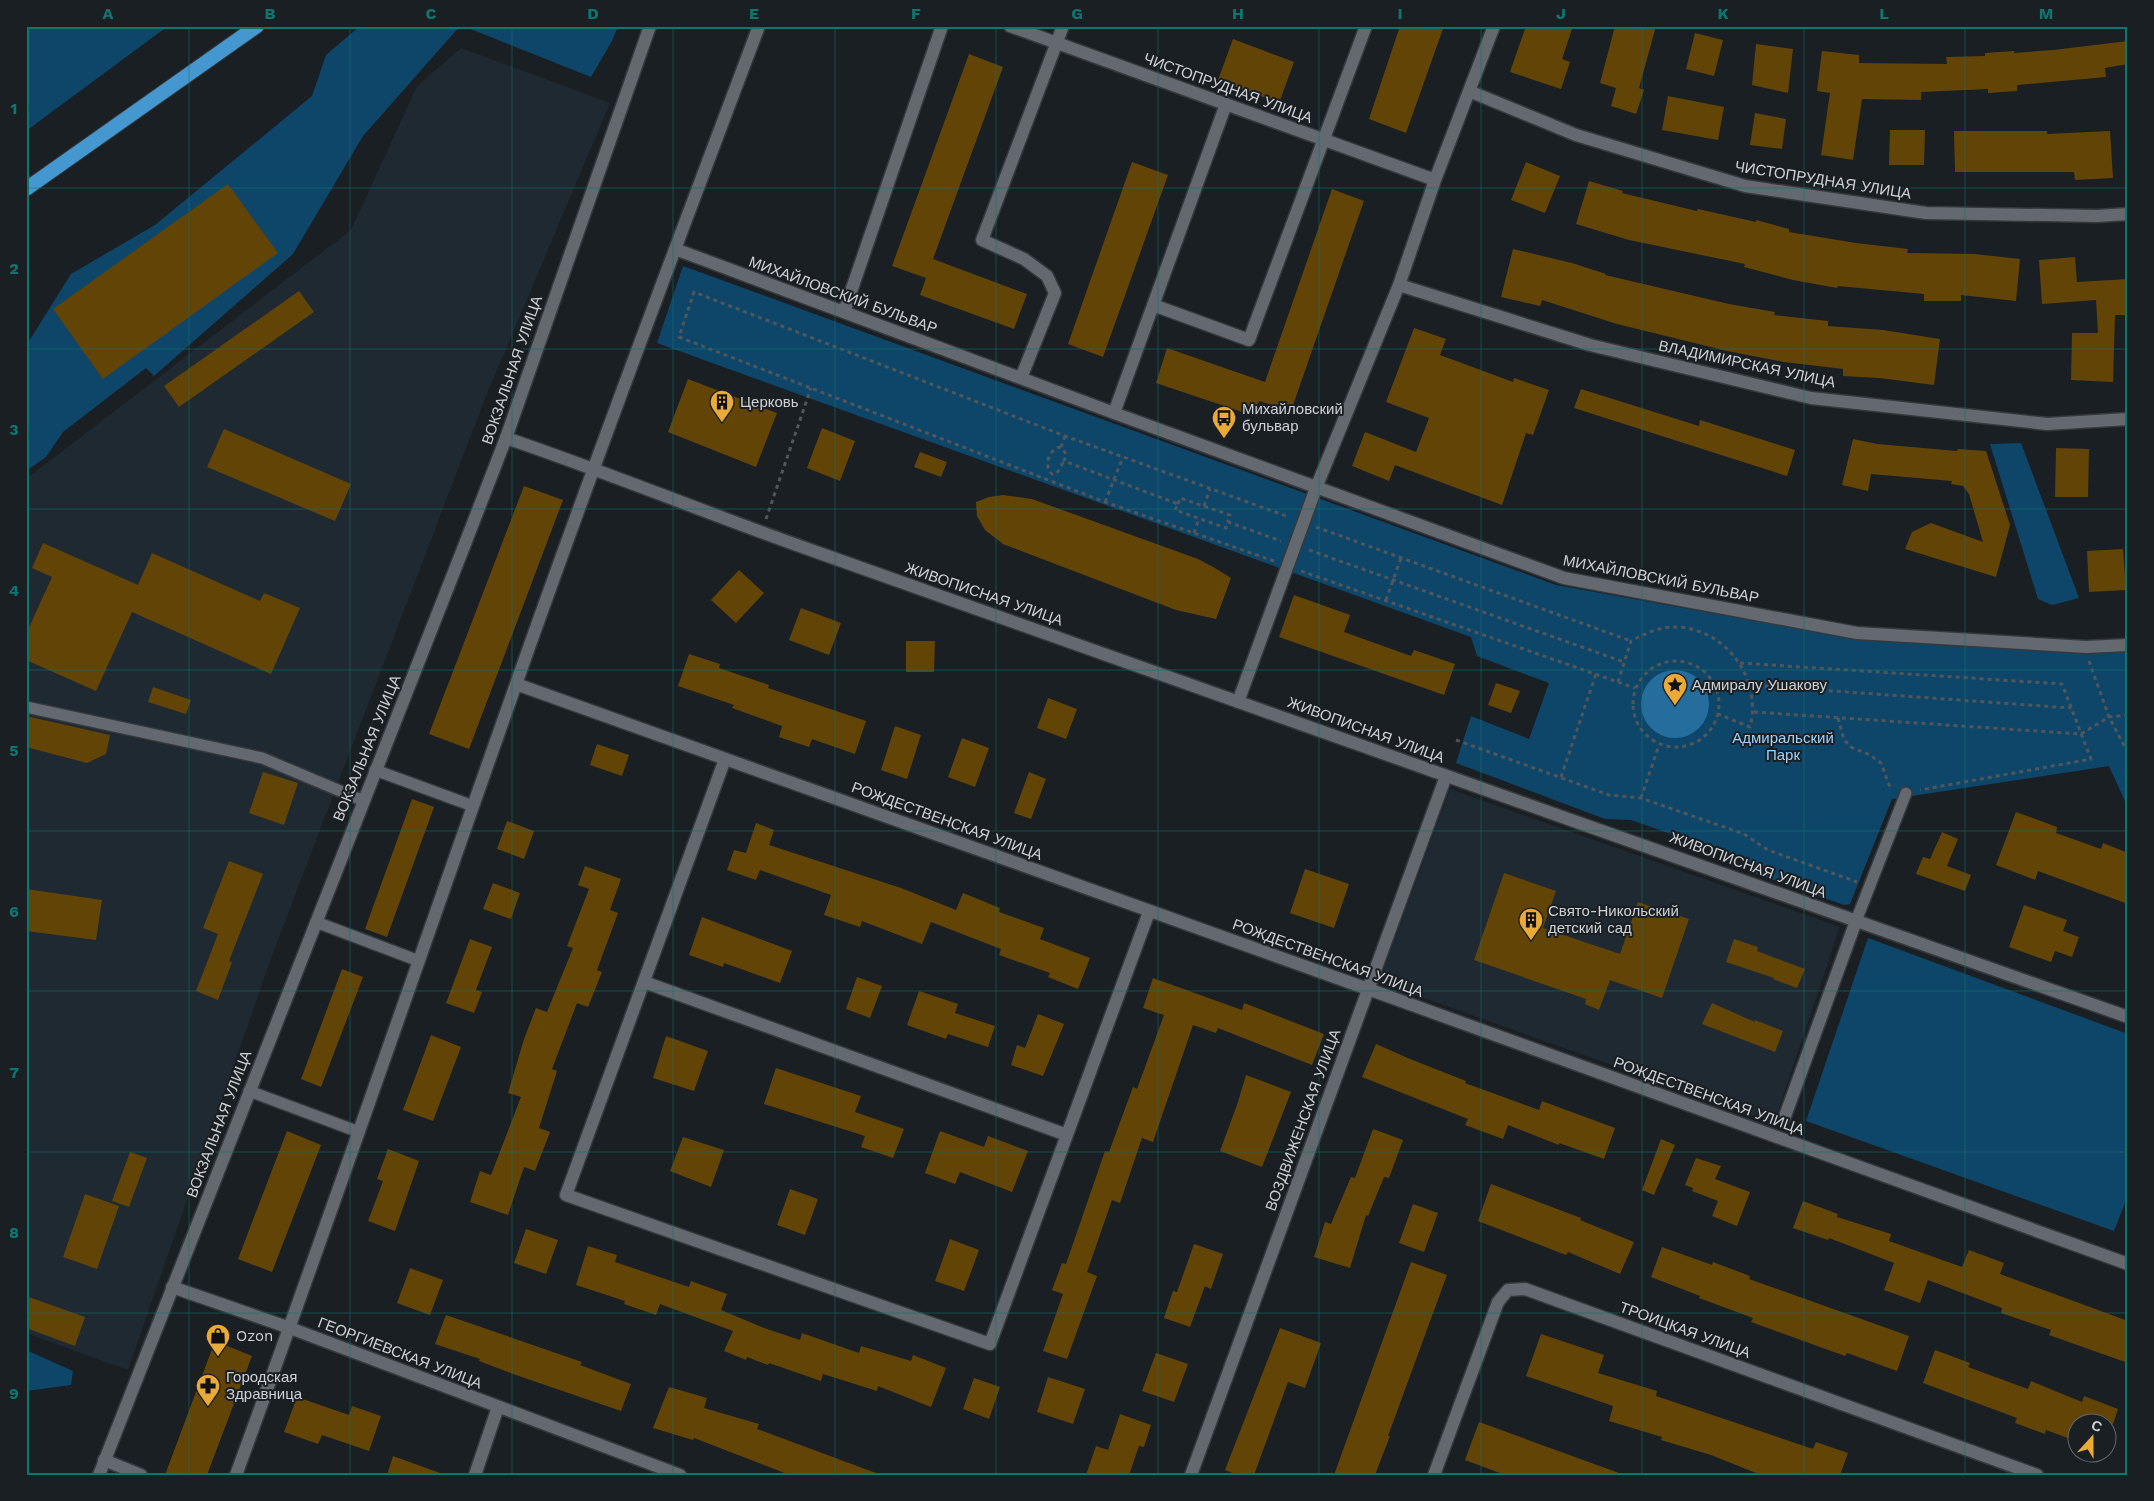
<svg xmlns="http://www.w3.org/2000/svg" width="2154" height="1501" font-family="'Work Sans',sans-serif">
<rect width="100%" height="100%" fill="#1a1f24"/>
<path fill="#1f2932" d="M461 48 610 103 486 396 271 958 128 1370 26 1333V479L351 230 417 86Z
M1450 789 1840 927 1774 1123 1379 982Z"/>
<path fill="#0e466a" d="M26 26H168L26 131Z
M360 26H460L363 136 293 254 154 376 146 368 63 432 46 457 26 471V346L71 274 155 225 312 96 326 55Z
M463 26H618L612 41 591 77Z
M683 266 1556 585 1855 639 2128 649V808L2109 766 1892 799 1850 904 1844 905 1757 874 1739 858 1631 820 1605 819 1456 763 1471 716 1529 739 1549 683 1477 656 1471 637 657 343Z
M2021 443 2079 598 2052 605 2038 599 1990 444Z
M1868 938 2128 1034V1195L2114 1231 1806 1121Z
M26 1350 73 1371 71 1385 26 1391Z"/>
<path fill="#256d9c" d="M1641 704a34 34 0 1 1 68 0a34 34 0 1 1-68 0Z"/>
<path fill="#634407" d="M1400 26H1444L1406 133 1369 119Z
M1526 26H1573L1562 59 1570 62 1561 89 1510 72Z
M1615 26H1656L1639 88 1644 90 1636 114 1611 106 1616 88 1600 83Z
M1695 33 1723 40 1714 76 1686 69Z
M1233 39 1294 62 1279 103 1218 80Z
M2128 41V64L2105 68 2106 77 2017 85V91L1988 93V89L1921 92V100L1862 99 1853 160 1821 155 1830 93 1817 91 1822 51 1859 55V63L1947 64 1946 57 1985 56V53L2014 51V53L2053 50Z
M1756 44 1793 49 1788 93 1752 85Z
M969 54 1003 67 933 259 1027 294 1014 329 920 295 926 278 892 266Z
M1668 96 1724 107 1718 140 1662 130Z
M1755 113 1786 119 1782 149 1750 145Z
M1890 130H1925L1924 165H1889Z
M1954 131H2047V134L2110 131 2113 178 2075 180 2074 172H1955Z
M1132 162 1168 175 1103 357 1068 344Z
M1526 162 1560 176 1545 213 1511 200Z
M1589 181 1623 191 1622 193 1697 211 1698 209 1756 222V220L1789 229V232L1856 243 1908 249 1907 253 1974 254 2020 259 2016 301 1961 295V301H1924V294L1838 286 1837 288 1793 280 1744 267 1745 264 1629 240 1576 224Z
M228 184 278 253 103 379 53 309Z
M1332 189 1364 201 1291 411 1259 401 1254 416 1156 383 1167 348 1265 382Z
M1513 249 1572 263 1606 274 1605 275 1729 304 1775 312 1774 315 1828 321V326L1883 330 1940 339 1934 385 1879 378 1843 376V369L1784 362 1727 351 1617 324 1542 300 1540 306 1501 297Z
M2075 257 2077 282 2128 279V315H2115L2113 382 2071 380 2072 333H2098L2096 300 2042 304 2039 260Z
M299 291 314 312 179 407 164 386Z
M1414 328 1446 339 1440 355 1513 382 1514 378 1549 390 1533 435 1526 433 1502 505 1395 465 1389 481 1352 466 1365 432 1416 452 1429 418 1386 402Z
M688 379 777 413 756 467 668 432Z
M1581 389 1699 426 1700 420 1795 450 1787 476 1574 408Z
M822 428 855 441 840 481 807 468Z
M224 429 351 484 335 521 207 467Z
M1853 439 1877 444 1957 451 1958 449 1986 451 2010 525 1996 577 1905 549 1912 532 1931 523 1983 542 1969 494 1963 486 1951 484 1952 481 1871 474 1868 491 1842 485Z
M2056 448 2089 449 2088 497H2055Z
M920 452 947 462 941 477 914 467Z
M524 486 563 500 469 749 429 734Z
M1003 495 1032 499 1198 559 1215 568 1231 578 1216 619 1176 610 1003 544 985 530 977 516 976 502 989 497Z
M43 543 138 585 152 553 260 601 264 593 300 608 271 674 132 612 96 691 26 660V634L52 577 32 568Z
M2123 549 2126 590 2089 592 2087 551Z
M739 570 764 593 736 623 711 600Z
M1294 595 1350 615 1344 632 1411 656 1414 650 1455 664 1444 695 1279 637Z
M801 608 841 623 829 655 789 640Z
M906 641H935L934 672H906Z
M689 654 720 664 719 668 769 685 768 688 866 721 855 754 812 739 809 747 779 737 782 726 732 708 734 705 678 686Z
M1496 683 1520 691 1511 713 1488 705Z
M153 687 191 700 186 714 148 702Z
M1048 698 1077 709 1066 739 1037 728Z
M26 716 110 735 106 754 87 763 26 747Z
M895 726 921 735 907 779 881 770Z
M962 738 989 748 975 787 948 777Z
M597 744 629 755 622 776 590 765Z
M263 772 298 783 284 825 249 813Z
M1029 772 1046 779 1031 819 1014 813Z
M412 799 434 807 387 937 365 929Z
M2016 812 2057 827 2056 833 2101 849 2103 843 2128 853V904L2038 871 2035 880 1996 865Z
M507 821 534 831 524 859 497 849Z
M756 823 774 830 769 845 901 888 956 910 963 893 1000 908 999 912 1044 928 1040 939 1090 958 1078 989 1048 977 1050 973 999 955 1001 949 931 922 922 944 862 921 860 927 824 915 831 895 760 870 756 880 727 870 734 850 746 853Z
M1942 832 1958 839 1947 866 1971 875 1965 891 1916 874 1923 857 1930 859Z
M229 861 263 874 229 961 232 962 218 1000 196 991 218 934 203 928Z
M585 866 621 879 610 910 618 913 597 970 602 972 588 1007 577 1003 552 1069 557 1071 539 1128 550 1132 535 1171 524 1167 508 1215 470 1202 480 1171 491 1175 521 1097 508 1093 524 1039 536 1008 547 1012 573 948 567 946 589 889 578 885Z
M1305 869 1349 884 1334 928 1290 913Z
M1504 873 1556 891 1543 928 1620 954 1638 902 1689 919 1662 998 1610 980 1599 1010 1585 1004 1586 999 1474 960Z
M493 883 520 893 511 919 483 909Z
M26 889 102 900 96 940 26 931Z
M2024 905 2067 920 2063 931 2079 937 2072 957 2055 951 2051 962 2009 947Z
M702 917 792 951 780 983 724 963 723 967 689 955Z
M470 939 492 947 476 990 482 992 474 1013 446 1003Z
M1734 939 1758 947 1757 951 1805 969 1797 988 1773 979 1774 978 1726 962Z
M342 969 363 977 321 1087 301 1079Z
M857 977 882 986 870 1018 846 1009Z
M1153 978 1242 1010 1244 1003 1324 1034 1312 1065 1218 1028 1216 1033 1193 1025 1153 1142 1142 1138 1120 1203 1112 1200 1087 1272 1097 1276 1067 1359 1043 1351 1063 1294 1052 1290 1062 1263 1066 1264 1105 1151 1109 1152 1133 1087 1137 1089 1164 1015 1143 1008Z
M919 991 958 1004 955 1013 995 1026 988 1047 948 1034 946 1039 907 1025Z
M1712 1003 1755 1022V1020L1783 1031 1775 1052 1702 1024Z
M1038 1014 1064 1024 1043 1076 1011 1065 1017 1045 1025 1048Z
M431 1035 461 1047 433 1121 403 1110Z
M666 1036 708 1051 694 1091 653 1078Z
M1376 1044 1410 1059 1466 1081 1465 1083 1539 1110 1542 1101 1615 1128 1604 1159 1559 1143V1145L1508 1125 1503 1139 1465 1125 1468 1119 1362 1077Z
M776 1068 861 1096 855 1112 904 1129 893 1158 861 1147 865 1136 764 1104Z
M1246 1075 1291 1092 1262 1167 1220 1151 1237 1105Z
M1373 1129 1403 1140 1389 1178 1384 1177 1368 1216 1366 1215 1350 1268 1314 1257 1325 1222 1331 1224 1351 1177 1355 1178Z
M287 1131 321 1145 272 1272 238 1259Z
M940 1131 984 1147 988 1136 1028 1151 1012 1192 960 1172 955 1184 925 1173Z
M683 1137 724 1150 711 1187 670 1171Z
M1661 1139 1675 1145 1654 1195 1642 1190Z
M388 1149 419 1161 395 1231 368 1221 383 1181 377 1179Z
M130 1152 147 1158 129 1207 112 1201Z
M1696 1158 1721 1166 1715 1179 1750 1192 1737 1226 1712 1216 1718 1201 1692 1191 1693 1188 1685 1185Z
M1491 1184 1581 1218 1580 1220 1634 1242 1620 1274 1568 1252 1566 1255 1478 1221Z
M790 1189 818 1199 805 1235 777 1225Z
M85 1194 119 1206 97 1269 63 1257Z
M1803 1201 1838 1214 1837 1217 1891 1234 1889 1241 1962 1267 1969 1250 2004 1263 2000 1274 2128 1321V1363L2049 1335 2051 1330 2001 1313 2002 1308 1928 1280 1920 1303 1884 1290 1894 1263 1829 1238 1828 1240 1793 1228Z
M1413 1204 1438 1213 1424 1252 1399 1243Z
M526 1229 558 1240 546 1274 514 1263Z
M950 1239 979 1250 964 1291 935 1281Z
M1194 1244 1223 1254 1211 1289 1205 1286 1190 1327 1164 1318 1173 1291 1177 1292Z
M588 1246 617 1255 615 1262 689 1287 691 1281 727 1294 721 1310 764 1328 800 1340 802 1333 859 1353 861 1346 911 1361 913 1355 946 1368 931 1407 878 1386 877 1391 823 1374 821 1381 769 1363 768 1365 747 1357 746 1360 724 1351 733 1331 660 1304 656 1315 624 1304 625 1301 576 1285Z
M1662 1247 1712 1265 1713 1262 1750 1276 1749 1279 1909 1336 1897 1371 1847 1353 1845 1356 1751 1322 1753 1318 1699 1298 1700 1296 1651 1277Z
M1411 1262 1447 1275 1388 1436H1390L1375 1475H1334Z
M410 1268 443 1280 430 1315 397 1303Z
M26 1296 85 1317 75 1346 26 1328Z
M446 1315 582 1362 580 1365 631 1384 621 1411 513 1374 479 1361 480 1359 435 1344Z
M1280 1328 1321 1343 1305 1388 1288 1382 1254 1475H1238L1225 1470Z
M1541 1334 1604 1355 1598 1373 1657 1391 1656 1396 1813 1449 1816 1442 1848 1453 1840 1475H1761L1711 1455 1661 1440 1662 1437 1609 1421 1613 1406 1526 1376Z
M215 1341 252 1356 207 1475H165Z
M1935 1350 1970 1363 1968 1367 2028 1389 2031 1381 2082 1402 2084 1396 2118 1409 2113 1424H2076V1441L2046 1430 2045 1434 2015 1423 2017 1418 1923 1383Z
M1156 1353 1188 1364 1174 1402 1142 1391Z
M1048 1377 1085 1389 1073 1424 1037 1412Z
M974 1378 1000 1387 989 1419 963 1409Z
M669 1387 707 1398 704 1408 759 1424 757 1429 876 1473V1475H790L694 1438 693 1440 653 1428Z
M297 1397 349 1415 352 1406 381 1416 369 1451 322 1435 318 1444 284 1432Z
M1120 1414 1151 1425 1144 1447 1139 1446 1129 1475H1086L1096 1446 1108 1450Z
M1479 1422 1619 1473V1475H1505L1465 1460Z
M393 1456 440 1473V1475H387Z"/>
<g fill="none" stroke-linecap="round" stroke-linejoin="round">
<defs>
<path id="service" d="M26 707 262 758 364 801
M375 770 473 806
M1856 921 1906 793
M316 922 419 961
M249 1091 359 1132"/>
<path id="minor" d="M1010 26 1435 180
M1469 91 1576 135 1745 186 1926 213 2097 216 2128 214
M675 249 1114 413 1564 578 1857 633 2086 647 2128 645
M1399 285 1590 345 1811 398 2047 424 2128 419
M1153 305 1249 340 1366 26
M844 312 942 26
M1021 378 1055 293 1047 276 1024 259 982 240 1063 26
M1114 413 1226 104
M506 438C612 474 716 517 822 554 1258 708 1692 864 2128 1017
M516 684 1368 989 2128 1264
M1238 702 1316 488 1399 285 1435 180 1494 26
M725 759 566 1195 990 1344 1149 912
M644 982 1067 1135
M1784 1119 1856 921
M172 1287 290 1328 680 1475
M104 1460 141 1475
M236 1475C332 1213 422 950 515 687 593 466 676 246 759 26
M475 1475 498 1407
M1191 1475 1446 776
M1434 1475 1498 1302 1508 1290 1525 1289 2037 1475"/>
<path id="secondary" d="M99 1475 463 549 506 438 650 26"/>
<path id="trunk" d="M26 189 257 26"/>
</defs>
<use href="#service" stroke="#35393d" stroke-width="14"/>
<use href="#minor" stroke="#35393d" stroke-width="15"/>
<use href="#secondary" stroke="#35393d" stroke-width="15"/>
<use href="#trunk" stroke="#35393d" stroke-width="16"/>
<path stroke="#51565a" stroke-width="3" stroke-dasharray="4 4" stroke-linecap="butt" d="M1065 436 1061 447 1066 454 1064 461 1178 504 1175 510 1226 528 1228 522 1281 541
M1061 447C1049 448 1043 466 1052 474L1057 473 1064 461
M1105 502 1123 457
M1178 504 1180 498 1230 515 1228 522
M1204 506 1210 489
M766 519 811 388
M1316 527 1631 641
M1194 533 1199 518
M1309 550 1624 662
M1274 561 1105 502 679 337 694 292 1065 436 1289 517
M1301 571 1635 688
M1386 600 1401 558
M1633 704a43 43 0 1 1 86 0a43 43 0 1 1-86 0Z
M2089 661 2109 717 2128 753
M1740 663 2062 684 2091 759 1920 790
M1618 682 1631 641C1646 633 1661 626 1679 627 1728 631 1762 680 1750 727L1718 714
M1749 685 2071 708
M1754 712 2081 734 2109 717 2128 715
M1838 718 1844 740 1851 747 1870 755 1881 763 1891 790
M1456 740 1609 795 1641 798 1744 834 1768 850 1857 882
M1561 777 1596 674
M1641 798 1659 745"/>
<use href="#service" stroke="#63696f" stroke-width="11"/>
<use href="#minor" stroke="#63696f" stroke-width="12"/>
<use href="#secondary" stroke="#63696f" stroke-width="12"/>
<use href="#trunk" stroke="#4498cf" stroke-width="14"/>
</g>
<path fill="none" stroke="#0f766e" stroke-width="1" stroke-opacity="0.55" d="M189 26V1475M350 26V1475M512 26V1475M673 26V1475M835 26V1475M996 26V1475M1158 26V1475M1319 26V1475M1481 26V1475M1642 26V1475M1804 26V1475M1965 26V1475M26 188H2128M26 349H2128M26 509H2128M26 670H2128M26 831H2128M26 991H2128M26 1152H2128M26 1313H2128"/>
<defs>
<symbol id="building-pin" viewBox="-11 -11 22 30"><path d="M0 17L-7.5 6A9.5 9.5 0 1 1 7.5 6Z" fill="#eaaa38" stroke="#1a1f24"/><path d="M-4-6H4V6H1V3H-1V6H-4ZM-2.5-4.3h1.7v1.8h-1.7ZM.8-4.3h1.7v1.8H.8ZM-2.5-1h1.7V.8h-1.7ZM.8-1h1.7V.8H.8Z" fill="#111"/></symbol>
<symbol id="bus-pin" viewBox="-11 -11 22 30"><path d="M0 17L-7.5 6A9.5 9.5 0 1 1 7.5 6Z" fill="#eaaa38" stroke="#1a1f24"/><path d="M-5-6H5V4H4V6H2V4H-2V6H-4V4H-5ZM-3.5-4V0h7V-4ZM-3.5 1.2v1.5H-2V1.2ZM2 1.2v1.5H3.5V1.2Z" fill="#111"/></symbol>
<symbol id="sight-pin" viewBox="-11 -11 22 30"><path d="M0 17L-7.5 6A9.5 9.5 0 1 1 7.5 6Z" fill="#eaaa38" stroke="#1a1f24"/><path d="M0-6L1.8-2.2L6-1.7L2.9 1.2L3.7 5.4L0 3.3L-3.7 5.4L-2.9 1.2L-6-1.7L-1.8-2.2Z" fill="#111"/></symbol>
<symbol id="shop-pin" viewBox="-11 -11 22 30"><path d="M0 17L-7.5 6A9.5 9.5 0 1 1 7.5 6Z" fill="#eaaa38" stroke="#1a1f24"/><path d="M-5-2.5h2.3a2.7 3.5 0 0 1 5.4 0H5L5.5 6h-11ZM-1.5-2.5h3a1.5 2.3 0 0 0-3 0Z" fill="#111"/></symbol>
<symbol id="pharmacy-pin" viewBox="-11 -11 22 30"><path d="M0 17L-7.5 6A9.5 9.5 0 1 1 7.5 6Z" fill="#eaaa38" stroke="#1a1f24"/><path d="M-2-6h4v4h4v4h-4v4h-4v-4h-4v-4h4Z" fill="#111"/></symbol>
</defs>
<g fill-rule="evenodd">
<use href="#building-pin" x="708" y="388" width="28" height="38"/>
<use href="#bus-pin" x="1210" y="404" width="28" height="38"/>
<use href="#sight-pin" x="1661" y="671" width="28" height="38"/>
<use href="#building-pin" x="1517" y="906" width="28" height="38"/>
<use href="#shop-pin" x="204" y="1322" width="28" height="38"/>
<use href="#pharmacy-pin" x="194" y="1372" width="28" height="38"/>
</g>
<g text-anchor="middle" stroke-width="4" stroke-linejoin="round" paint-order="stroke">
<g font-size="15" fill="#cfd2d5" stroke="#1a1f24">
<text transform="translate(1228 88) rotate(20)" y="5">ЧИСТОПРУДНАЯ УЛИЦА</text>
<text transform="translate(1823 180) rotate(9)" y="5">ЧИСТОПРУДНАЯ УЛИЦА</text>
<text transform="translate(843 295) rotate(20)" y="5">МИХАЙЛОВСКИЙ БУЛЬВАР</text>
<text transform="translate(1747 364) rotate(12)" y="5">ВЛАДИМИРСКАЯ УЛИЦА</text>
<text transform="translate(512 370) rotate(-71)" y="5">ВОКЗАЛЬНАЯ УЛИЦА</text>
<text transform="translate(1661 579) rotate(11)" y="5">МИХАЙЛОВСКИЙ БУЛЬВАР</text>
<text transform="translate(984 594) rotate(19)" y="5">ЖИВОПИСНАЯ УЛИЦА</text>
<text transform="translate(1366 730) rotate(20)" y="5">ЖИВОПИСНАЯ УЛИЦА</text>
<text transform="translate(367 748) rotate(-68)" y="5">ВОКЗАЛЬНАЯ УЛИЦА</text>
<text transform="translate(947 821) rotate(20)" y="5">РОЖДЕСТВЕНСКАЯ УЛИЦА</text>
<text transform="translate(1748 865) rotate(20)" y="5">ЖИВОПИСНАЯ УЛИЦА</text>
<text transform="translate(1328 958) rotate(20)" y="5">РОЖДЕСТВЕНСКАЯ УЛИЦА</text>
<text transform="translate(1709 1096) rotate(20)" y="5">РОЖДЕСТВЕНСКАЯ УЛИЦА</text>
<text transform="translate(1303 1120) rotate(-70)" y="5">ВОЗДВИЖЕНСКАЯ УЛИЦА</text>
<text transform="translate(219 1124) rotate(-69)" y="5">ВОКЗАЛЬНАЯ УЛИЦА</text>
<text transform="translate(1685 1330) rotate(20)" y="5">ТРОИЦКАЯ УЛИЦА</text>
<text transform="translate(400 1353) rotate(21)" y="5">ГЕОРГИЕВСКАЯ УЛИЦА</text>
</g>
<g font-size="15" fill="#cfd2d5" stroke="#1a1f24" text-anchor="start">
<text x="740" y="407">Церковь</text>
<text x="1242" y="414">Михайловский<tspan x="1242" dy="17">бульвар</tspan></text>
<text x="1692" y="690">Адмиралу Ушакову</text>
<text x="1548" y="916">Свято-Никольский<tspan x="1548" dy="17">детский сад</tspan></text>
<text x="236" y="1341">Ozon</text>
<text x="226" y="1382">Городская<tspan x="226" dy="17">Здравница</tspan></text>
</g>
<g font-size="15" fill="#9ed3fc" stroke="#1a1f24">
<text x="1783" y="743">Адмиральский<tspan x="1783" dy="17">Парк</tspan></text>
</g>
</g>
<rect width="2154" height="1501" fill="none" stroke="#1a1f24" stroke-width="55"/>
<g transform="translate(2092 1438) rotate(21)"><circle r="24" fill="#1a1f24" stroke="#62676b"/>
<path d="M0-4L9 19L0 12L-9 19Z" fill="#eaaa38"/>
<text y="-8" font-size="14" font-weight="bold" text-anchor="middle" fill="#cfd2d5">С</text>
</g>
<rect x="28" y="28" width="2098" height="1446" fill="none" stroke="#0f766e" stroke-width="2"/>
<g font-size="16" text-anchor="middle" font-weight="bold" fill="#0f766e">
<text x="108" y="19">A</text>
<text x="270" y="19">B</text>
<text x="431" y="19">C</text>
<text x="593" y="19">D</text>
<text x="754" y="19">E</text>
<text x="916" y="19">F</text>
<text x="1077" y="19">G</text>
<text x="1238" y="19">H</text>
<text x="1400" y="19">I</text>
<text x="1561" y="19">J</text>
<text x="1723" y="19">K</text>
<text x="1884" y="19">L</text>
<text x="2046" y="19">M</text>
<text x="14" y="114">1</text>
<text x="14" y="274">2</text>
<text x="14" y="435">3</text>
<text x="14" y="596">4</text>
<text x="14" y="756">5</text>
<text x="14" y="917">6</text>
<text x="14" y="1078">7</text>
<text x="14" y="1238">8</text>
<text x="14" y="1399">9</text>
</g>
</svg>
